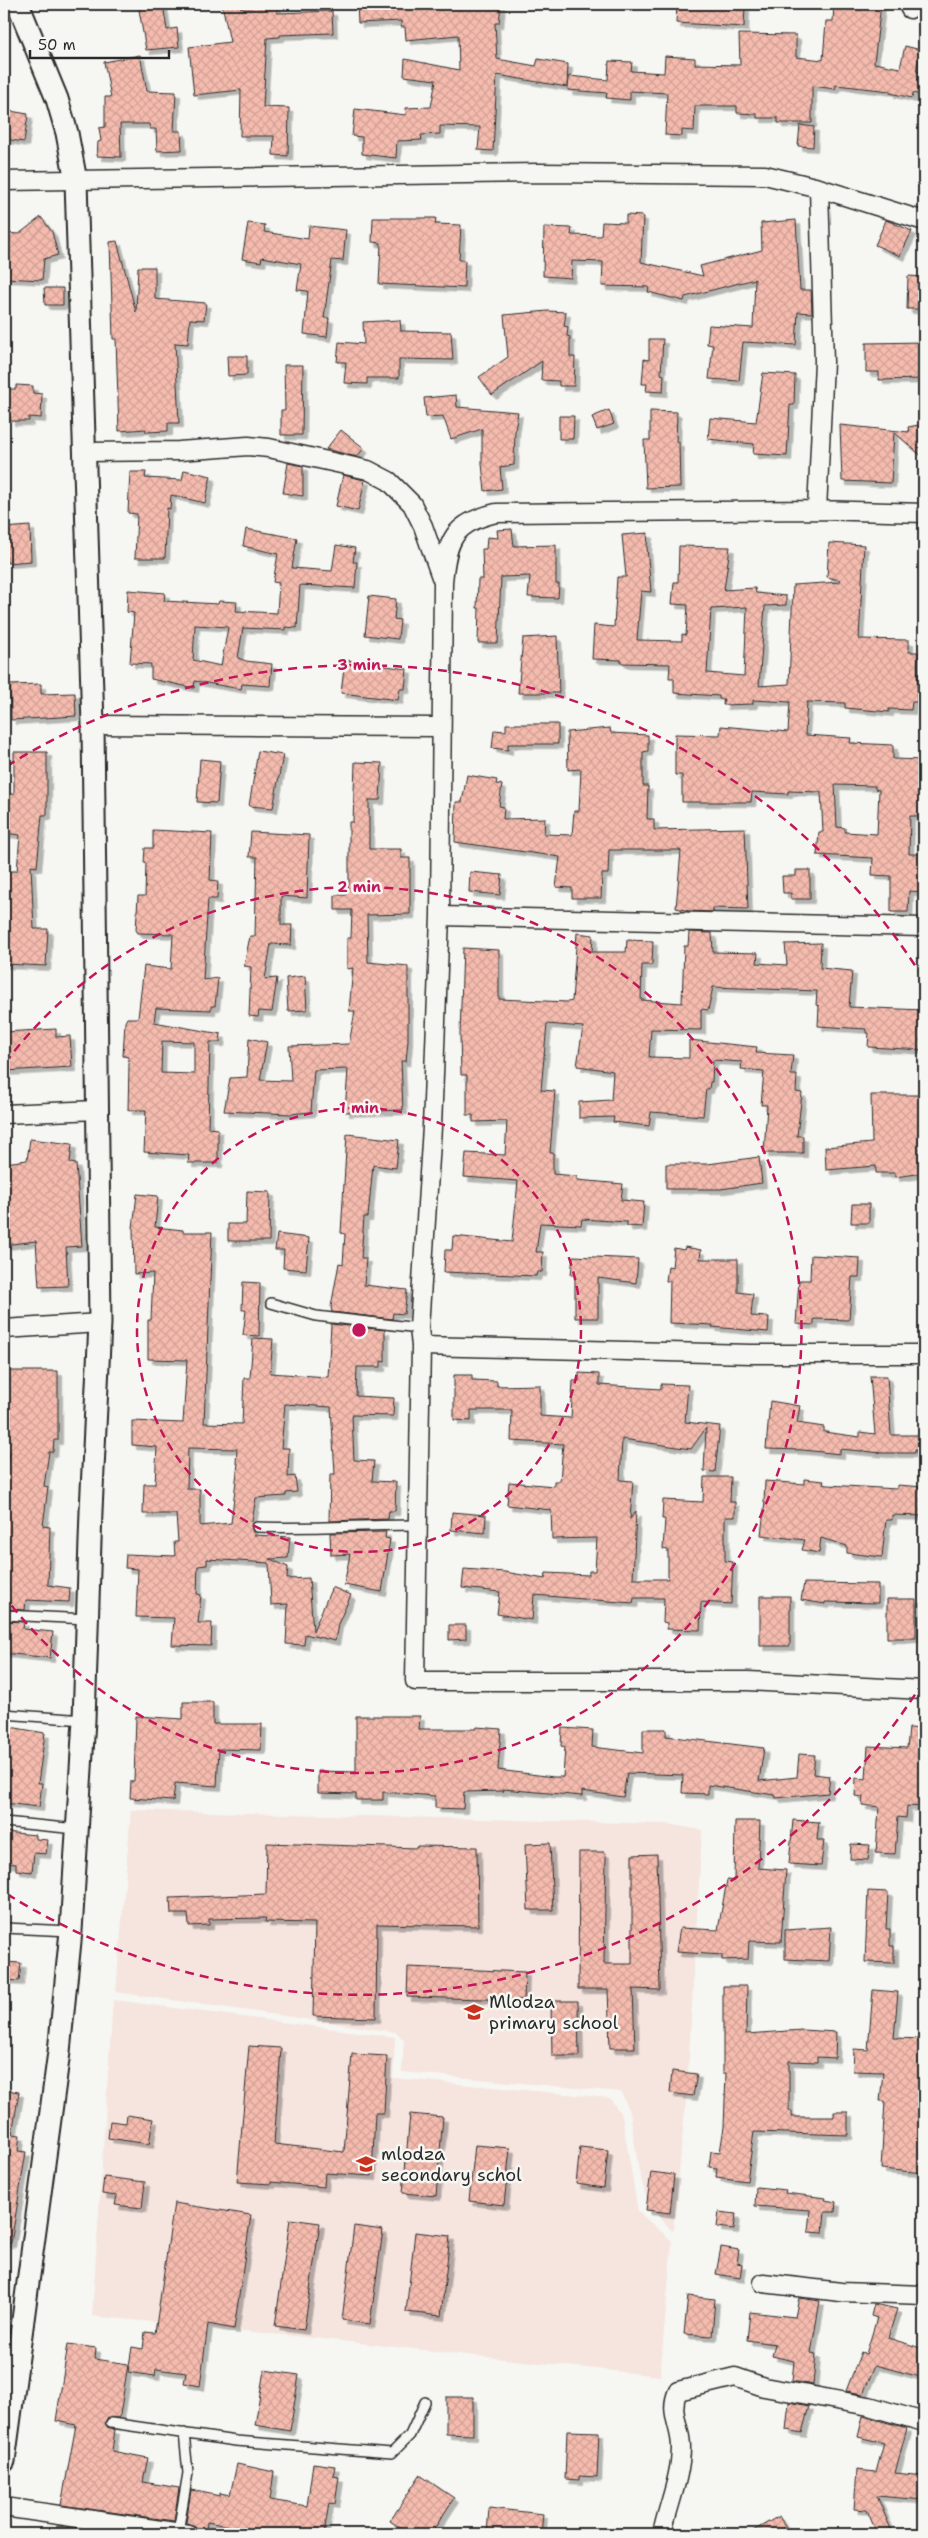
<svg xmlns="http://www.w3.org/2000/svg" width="928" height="2538" font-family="'Shantell Sans',sans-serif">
<defs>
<pattern id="building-cross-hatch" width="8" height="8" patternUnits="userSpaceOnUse" patternTransform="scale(1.25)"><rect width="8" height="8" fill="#f5bbae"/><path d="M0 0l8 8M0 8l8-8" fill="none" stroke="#d2a196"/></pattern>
<filter id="shadow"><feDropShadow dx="4.5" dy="4.5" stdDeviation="0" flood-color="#0004"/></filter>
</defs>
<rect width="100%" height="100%" fill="#f6f6f2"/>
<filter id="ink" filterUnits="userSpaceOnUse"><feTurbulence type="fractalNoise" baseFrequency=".02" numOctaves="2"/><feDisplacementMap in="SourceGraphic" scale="10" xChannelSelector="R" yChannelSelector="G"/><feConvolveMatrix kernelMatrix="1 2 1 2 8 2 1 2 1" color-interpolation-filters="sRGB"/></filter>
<g filter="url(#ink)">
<path fill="#f6e4de" d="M131 1810 666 1824 702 1830 687 2089 673 2232 648 2204 639 2171 630 2112 621 2092 402 2072 404 2040 396 2032 116 1992Z
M113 2000 395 2037 393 2078 610 2098 622 2116 638 2212 672 2241 660 2376 314 2338 92 2316Z"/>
<path fill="url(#building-cross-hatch)" stroke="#2b2b2b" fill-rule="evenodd" filter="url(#shadow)" d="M138 4H163L167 30 177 28 179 47 146 50Z
M222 4H240L241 8 277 4V13L332 11 333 33 280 35V37L267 38 263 107 289 108 288 156 273 155 274 136H240L241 90 194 95 189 47 230 42Z
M357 4H501L499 23H495L497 59 536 66 538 59 568 64 567 87 497 75 493 151 478 150 480 127 440 126V134L421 135 422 140 397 141 396 158 362 154V137L352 136 355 109 406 115 405 108 431 107 436 80 404 76 405 59 459 70 458 35 406 40 405 27H401V21L358 23Z
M677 4H721V6L745 7 744 27 676 23Z
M834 4H881L874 63 900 68 905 46 921 50 916 71 924 73V96L913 93 912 98 890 93V91L836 85 835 89 812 86V123H778V118H757V114L737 113V106H695L694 131 682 130V136L665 135 667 93 630 91V100L606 98 607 93 568 90 569 76 608 80 609 61 632 62 631 71 664 73 665 56 695 58V64L740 65 739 34 796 35V57L823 60 826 21H833Z
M140 55 147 91 176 92 174 131H181L182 150 157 151 156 129H150L149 124H120L121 157 97 156 98 142 101 141 99 128 105 127V97H111L104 62Z
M4 110 28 114 24 142 4 139Z
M800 125 814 127 813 147 798 146Z
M626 215 643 216 641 262 703 276 700 266 762 250 761 223 796 220 800 290H811L812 313 798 312 796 345 743 342 739 381 709 379 713 345 707 344 709 325 753 328 755 279 685 297 684 301 648 292 649 287 602 286 603 262 572 261 571 278 543 276 544 227 572 228 571 235 601 236 602 222 626 223Z
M41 217 52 232 58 255 44 259 42 280 4 278V233L19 234Z
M373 218H436L435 224 461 225 459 260H465L464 288 379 284 381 243 372 242Z
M886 220 912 231 900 256 875 245Z
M248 223 265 225 264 232 308 239 309 226 346 230 343 261 332 260 324 318H329L327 337 304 334 308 291 297 290 301 264 262 257 261 262 242 259Z
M117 241 136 312 138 267H155V299L206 303 204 320 190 319 188 344 175 343 179 423H168V431L146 432V429L119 431 116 339H113L110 242Z
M908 276 924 277V309H907Z
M44 288H63V305H45Z
M548 311 566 312 564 326 568 327 567 336 570 337V357H575L574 386H559V381L541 380 542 361 492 395 479 377 508 357 504 315Z
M400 320 401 331 451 332 453 360 399 359V378H367V384L344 383 346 362H337L339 342 364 344 363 322Z
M649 339H663L661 374 664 375 663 392 646 391 647 384H642L644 359 649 360Z
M924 342V379L879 380V372H866V343Z
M227 356H247V375L228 376Z
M284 365H303L302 435H281V410H285Z
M763 373 795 375 794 405H790L787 456 753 454 754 444 708 439 710 418 756 422Z
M16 385 33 386V393L42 394 41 418 29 417V421H10V415H4V389H16Z
M456 395 457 407 518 412 515 431 514 465 500 467 502 489 485 491 482 464V429L451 439 443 416 426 417 424 398Z
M609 410 614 424 597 430 592 417Z
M650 411 677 412 676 442H679L680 487 646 488 644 440H650Z
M559 416H574L573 439H559Z
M924 424V458L894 432 891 483 842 481 840 425 909 432 908 427Z
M341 430 364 448 357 457 326 449Z
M288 463 303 466V496L283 493Z
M184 470 211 476 205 503 171 495 170 509 167 508 165 558H135L137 514 128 513 130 472H146L145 478 182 480Z
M343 475 365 480 358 511 336 506Z
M30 526 31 561 7 563 6 556H4V528Z
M246 529 297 538 292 568 332 571 336 545 355 548 353 562H357L355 588 300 585 297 628 285 627V630L243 628 238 658 246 661 272 664 270 686 242 684 241 689 195 681 194 688 151 679V664L130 663 134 613 127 612 128 590 165 593 164 601 218 604 219 601 237 602 236 611 277 613 279 583 273 582 278 554 243 546ZM195 625 228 627 221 666 193 660Z
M512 529 514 546 556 545V584H559L558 598 528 597 530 576 501 577 498 643H478L479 608H477L478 579H483L482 549H486L487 537 498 538 497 530Z
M648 533 647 547 651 592 641 591 637 640 682 641V634L686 635 688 605 672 604 674 582H678L679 546 730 547 724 590 755 588 756 593 786 596V605L765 606 759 686 789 684 793 585 840 582V580L827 577 829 543 864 545 859 639 909 640V652H918L917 702H912L911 710 889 709V712L845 708V703L807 702 805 733 806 735 851 738 850 743 893 745V759L924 760V816H910L909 854H924V892L909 891 908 912H891V876L872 875 873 858 817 855 819 832H823L821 792 788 791V794L752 792 751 802H682V775H675V734L720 735 721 726 788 732 790 702 753 700V704L723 705 724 699H719V696L674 693V678H669L670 664 621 663V660L592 659 594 625 614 627 617 577H626L622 535ZM747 607 744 676 707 673 711 609ZM835 785 875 786V789L879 790 877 834 845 832V828L837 827Z
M369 596 396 599 394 619 400 620 398 639 365 635Z
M557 636 559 693H518L523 638Z
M345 660 407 669 405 689H400L398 700 341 693Z
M41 684V694L75 693 76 716 11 720 10 685Z
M506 724H558V744H508V750L492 748 494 730 506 731Z
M610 728 611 733 648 735V751L643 752V786H648L647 819H654V830L745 828 748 909 713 908V912L689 911 676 908 681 851 679 850H609L608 874H602L601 898H572V888L556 887 560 857 455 842 456 802H462L467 775 497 780 496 784 502 785 499 806 504 807 503 819 545 818 544 834 572 835 574 811H579L581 769 568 770 567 732Z
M258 751 283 755 273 808 249 806Z
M14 752H47V815H42L37 867 31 866 34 929H48L46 966 4 964V871H17L20 835 4 833V794H14Z
M200 759 220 761 217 803 197 802Z
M355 762 382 763 380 800H369V849H401V858H410V914L367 915 368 962 408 966V1041L406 1061H401L403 1110 345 1112 348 1069 314 1070 311 1112 290 1114 224 1111 230 1078 247 1077 249 1038 267 1042 260 1080 291 1081 289 1046 349 1044 355 1011H349L353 968 347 969V938H351L352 910H335V895H346L349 884V822H353Z
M153 830 212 833 210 880 218 881 217 899H208L203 980 218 978 215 1006H211V1010L156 1008 154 1022 221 1034 220 1042H210L208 1128 218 1129V1163H188L189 1155 144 1152 146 1110H128L129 1064 128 1057 123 1056 125 1022 127 1018H138L144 966 171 969 173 934 138 933 136 930 138 896H145L146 863H144L145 848H153ZM162 1041 194 1042V1074L161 1073Z
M251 832 309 835 307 898 281 896V925H292L291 945 271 944 265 979 277 978 272 1012 259 1011 258 1017 249 1016 251 967 244 966 250 936H255L257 857H249Z
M796 870H810V899H791V893H783L782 876H796Z
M470 872 502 875 500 895 469 892Z
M689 932 712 933 713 952 758 953 757 963 787 965 785 944 821 943 820 968 852 971 849 1007 924 1010V1050L868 1047 869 1033H866V1029L818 1026 819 1006 816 1005 817 991 713 987 708 1010 701 1009V1030L651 1029 649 1057 689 1058V1040L757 1047 756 1053 793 1055 791 1075H797L796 1092 802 1093 797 1136H803V1153H764L767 1105H761L764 1071 741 1069 742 1062 713 1060 712 1082H710L709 1089H706L703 1116 651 1112 649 1126 613 1122 614 1117 579 1118V1102L611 1100 613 1071 577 1066 583 1027 547 1024 541 1090 555 1091 550 1153H553V1174L577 1176V1180L623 1184 621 1200 644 1202 642 1227 627 1226V1222L582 1219 581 1225 540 1223 536 1252H543L542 1272H537L536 1276 444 1272 445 1250H452L453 1236 512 1242 518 1181 464 1177 466 1153 505 1155 507 1121 473 1122V1115H467V1075H461L460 1034 463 948 499 950V999L568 1002 572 1001 577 933 593 935 592 952H626L627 940 653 941 652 965H642L641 1000 682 1003 684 946H688Z
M305 976 307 1010 288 1011 286 978Z
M56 1029V1037L70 1036 72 1067 4 1071V1032Z
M871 1095H924V1173L895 1177V1173H876V1166L826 1170 825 1147 872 1143Z
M347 1134 399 1140 396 1168 373 1165 368 1217H364L361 1258H366L364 1285 407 1290 404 1314 393 1313 392 1319 332 1312 331 1307 339 1263 343 1264 345 1234 341 1233Z
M30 1139 72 1144 70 1163 76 1164 82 1246 66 1247 68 1286 39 1287 36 1241 4 1245V1167L5 1163 27 1160Z
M759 1157 762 1183 721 1189H666V1164H708Z
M247 1191 270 1192 269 1241H228V1224H246Z
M137 1194 158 1196 155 1227 183 1230V1232H212L204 1423 242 1424 244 1378H250L253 1338 273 1339 270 1373 328 1377 331 1324 385 1330V1362L381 1361V1367H357L356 1396 394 1398 393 1416 352 1415 354 1460 374 1461 372 1481 396 1482 395 1511H389L388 1519 329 1521 330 1474H335L331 1407 285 1404 281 1448H289L288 1477 295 1476 297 1492 286 1493V1496L256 1498 251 1526 254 1535 290 1537 288 1558 270 1559 288 1567 287 1579 309 1578 313 1631 332 1587 351 1595 338 1624 335 1641 305 1634 304 1645 286 1644 288 1604 271 1605 269 1563 207 1559V1565L198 1566 197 1594 201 1595 198 1623H212L211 1646 172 1645 174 1618 136 1617 138 1569 125 1568 126 1554 175 1556 174 1542H178L176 1514H143L144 1484H155L157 1447 132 1445V1421L183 1423 187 1360 148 1359V1320H151L153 1273 134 1274 133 1228ZM188 1448 237 1449 236 1463H238L231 1523 200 1526V1489H187Z
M852 1204H869V1223H851Z
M277 1234 309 1238 306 1270 283 1268 284 1250H275Z
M685 1247 701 1250 700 1259H738V1292L753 1294 751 1316 769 1317 768 1332 712 1327 713 1325 669 1323 670 1281H666L668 1266 672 1267 674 1248 684 1250Z
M811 1255 860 1258 859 1277H852L849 1320 814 1319V1325L796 1324 799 1280H810Z
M573 1256 638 1259 636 1283 598 1278V1318H575V1275H571Z
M243 1282 260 1283 259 1336 243 1335 246 1310H242Z
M4 1371H58V1440H54L53 1452H49L44 1486 48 1487 43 1526 50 1527 48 1585 70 1588 69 1602 26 1600 25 1610 4 1609V1495L10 1452 4 1451Z
M579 1373 599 1374V1385L661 1389V1384L688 1385 685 1422 720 1426 715 1472 704 1471 706 1428 691 1449 622 1439 620 1480 633 1481 630 1519 636 1511 633 1579H668V1550L663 1549 665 1519H662L663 1500 703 1502 704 1477H731L730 1502H735V1517H725V1561L733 1562 731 1604 701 1602 700 1630 667 1629V1623L663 1622 664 1598H634L633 1603 534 1595 532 1620 497 1614 500 1592 462 1588 464 1569 505 1572 545 1579 546 1573 589 1575V1571H595L597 1538 552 1539 551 1510 507 1505 509 1482 554 1486V1481H560L563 1444 511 1441 512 1410H471V1421L454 1420V1375H472V1380L497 1381V1386L540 1385V1416L571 1418 573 1381H579Z
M870 1376H887L891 1435H924V1450H915V1453H882L840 1449V1454L803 1450 766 1449 770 1401 800 1406 797 1423 824 1427V1432L860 1437V1432L875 1434Z
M804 1479 824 1481 823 1484 828 1485 897 1489V1485L924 1487V1516L892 1515V1520H886L882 1557 847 1553V1546L821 1538 819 1553 802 1550 805 1540 761 1535 765 1502H764L765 1481 804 1484Z
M452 1512 486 1515 485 1533 451 1530Z
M386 1532 385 1538 390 1539 382 1592 344 1585 350 1554 331 1555 330 1533Z
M804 1583 878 1584V1603L825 1602V1604L801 1600Z
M760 1596H790V1646H760Z
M887 1599H916V1638H887Z
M4 1621 24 1622 23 1629 53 1632 50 1658 4 1653Z
M449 1625H466V1639L449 1640Z
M183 1702H213V1724H262L261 1750 219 1749 217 1786 175 1783 173 1801 130 1798 131 1781H134L136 1716 183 1719Z
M356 1716H420L419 1729H476L477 1727 501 1729 498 1770 554 1777H563L565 1747 561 1746 562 1728 593 1730 592 1747 643 1753V1729H666V1736L764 1748 759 1781 797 1777 799 1754 815 1755 813 1774 830 1776 828 1793 776 1798 775 1795 708 1785V1794L682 1793 683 1775 627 1773 623 1797 582 1791V1796L503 1789 504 1791 464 1792 463 1809 435 1808V1796L383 1792V1800H356V1794L318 1793V1771L356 1772Z
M10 1727 45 1733 38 1783H42L39 1807 4 1803 8 1764H4Z
M909 1728 924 1729V1807L907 1806 906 1818 898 1817 895 1854 876 1853 879 1807 862 1805 863 1797 855 1796 856 1778 866 1779 868 1746 907 1748Z
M793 1820 819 1822 817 1840H824L821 1866 789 1864Z
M735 1821H760L758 1868 786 1870 781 1942 749 1941 748 1959 722 1960V1955L676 1952 680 1928 718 1930 727 1880 734 1881Z
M4 1832 36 1835V1839L48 1840 46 1854 34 1853 32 1872 16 1870V1864L4 1863Z
M267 1843 417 1848V1846L477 1847 478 1926 377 1924 376 2018 313 2016 315 1923 265 1922 266 1918 209 1919V1925L189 1926 188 1914H171L170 1898 266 1894Z
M550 1843 553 1910H528L525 1844Z
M851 1844 870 1845 868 1860 850 1859Z
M579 1852H604L606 1855 604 1964H632V1855L657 1854 660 1990 633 1989 635 2048H610L608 1989H578Z
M868 1891 888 1892 886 1929H890V1946H894V1963L865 1962Z
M831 1927 829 1961 785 1959V1930Z
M4 1962 21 1963 19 1981 4 1980Z
M408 1967 525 1972 524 2000 407 1997Z
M723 1986H747L746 2034 802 2030 836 2032 835 2058 817 2057V2062L789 2061V2111H792V2117H834V2112H848V2135L754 2132 747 2181 716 2177 717 2168 709 2167 711 2151 720 2152 724 2127 726 2073H723Z
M873 1990 898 1992 894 2038 924 2039V2114L920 2151H924V2173L881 2169 885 2101H880L883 2072 853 2071 854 2049 868 2050Z
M551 2001H578L579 2056H552Z
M249 2046 281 2048 274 2144 344 2152 352 2054 387 2056 384 2113H375L372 2176 325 2173 324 2187 271 2182V2184L237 2182Z
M672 2071 697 2074 693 2096 670 2093Z
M4 2090 19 2092 12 2134 20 2135 18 2151 26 2152 11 2243H4Z
M410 2114 443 2117 436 2196 403 2193Z
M127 2115 153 2119 149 2144 108 2138 110 2121 126 2123Z
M475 2145 510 2148 504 2205 469 2201Z
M580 2147 608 2150 604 2188 576 2184Z
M651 2172 674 2175 670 2213 646 2210Z
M104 2177 145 2182 142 2208 115 2205 117 2196 102 2194Z
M756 2187 786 2190 785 2193 826 2198 825 2200 836 2202 835 2212H825L823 2233 808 2232 810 2210 755 2206Z
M174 2203 251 2215 234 2329 208 2324 200 2386 184 2383 186 2373 156 2369 155 2376 128 2372 132 2347 143 2349 145 2332 155 2333Z
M719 2212 736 2214 734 2229 717 2227Z
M290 2219 320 2223 304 2330 275 2326Z
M354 2226 383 2230 370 2324 342 2320Z
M415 2232 450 2236 441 2316 406 2312Z
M721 2247 739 2250 737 2263 742 2264 740 2278 716 2274Z
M688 2296 715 2299 712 2336 684 2334Z
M799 2298 820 2301 811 2353 816 2354 813 2385 792 2381 794 2361 772 2356 775 2344 747 2340 750 2312 795 2317Z
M874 2304 897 2309 888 2338 924 2349V2378L875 2365 863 2394 846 2391 861 2352 866 2354 877 2318 871 2316Z
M68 2344 96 2348 95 2359 128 2364 120 2415 118 2418 108 2417 105 2422 107 2428 115 2430 112 2451 148 2458 143 2482 179 2488 174 2521 61 2505 76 2425 56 2421Z
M264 2370 299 2375 290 2431 255 2425Z
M446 2397H473V2435L446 2434Z
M789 2402 809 2406 802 2433 786 2430Z
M863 2416 907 2428 895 2473 924 2476V2500L877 2496 893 2534H877L867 2510 854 2509 857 2470 876 2472 884 2443 858 2437Z
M567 2431 599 2432 597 2477 579 2476V2480L565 2479Z
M313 2463 335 2466 333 2476 339 2477 335 2504 329 2503 324 2534H267L207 2522 206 2534H198L195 2526 186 2523 191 2490 220 2496V2493L230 2495 237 2464 274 2472 270 2500 307 2506Z
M420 2475 454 2498 431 2534H409L390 2521Z
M489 2508 543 2514 541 2533 487 2534Z
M779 2516 790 2534H748Z
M57 2526 117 2534H56Z"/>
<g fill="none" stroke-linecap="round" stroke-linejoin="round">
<defs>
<path id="service" d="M271 1303 316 1316 419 1328
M257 1527C310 1529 364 1525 418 1525
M4 1615 88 1619
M4 1714 84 1720
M4 1822 77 1829
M4 1928 71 1931
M111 2423 236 2441 392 2453 410 2435 425 2402
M178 2532 188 2473 184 2433"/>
<path id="minor" d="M910 9 912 4
M4 181 539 173 765 175 819 188 924 221
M84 452 179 451 248 446 269 448 368 470 389 481 412 504 423 526 441 577
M817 510 824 362 819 188
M924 513 817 510 496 513C453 523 447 540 443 582L440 916 432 1127 419 1328 421 1346 415 1681H748L924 1690
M93 725 441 727
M440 916 924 927
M4 1114 97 1110
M4 1329 100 1323
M421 1346 751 1354H924
M763 2283 841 2292 924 2295
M4 2507 188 2534
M662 2534C668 2505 681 2477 681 2447 681 2426 668 2412 678 2391L735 2377 764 2387 869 2406 924 2422"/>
<path id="tertiary" d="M4 2461 59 2052 71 1931 84 1720 91 1511 100 1323 93 725 76 181 67 133 57 99 18 4"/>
</defs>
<use href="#service" stroke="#2b2b2b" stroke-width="12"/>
<use href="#minor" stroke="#2b2b2b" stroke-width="21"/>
<use href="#tertiary" stroke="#2b2b2b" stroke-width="25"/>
<use href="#service" stroke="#f6f6f2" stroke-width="9"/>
<use href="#minor" stroke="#f6f6f2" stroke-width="18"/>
<use href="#tertiary" stroke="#f6f6f2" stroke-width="21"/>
</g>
</g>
<g fill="none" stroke="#c2185b" stroke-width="2.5" stroke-dasharray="9 6">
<circle cx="359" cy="1330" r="222"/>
<path d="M5 1063A443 443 0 1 1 5 1597"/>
<path d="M923 1682A665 665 0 0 1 7 1894M7 766A665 665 0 0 1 923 978"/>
</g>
<defs>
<symbol id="school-bare" viewBox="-9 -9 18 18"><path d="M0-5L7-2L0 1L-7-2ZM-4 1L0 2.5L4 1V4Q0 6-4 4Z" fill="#c8321e" stroke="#f6f6f2" stroke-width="2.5" paint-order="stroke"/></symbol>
</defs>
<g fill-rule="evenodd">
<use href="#school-bare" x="460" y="1998" width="28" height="28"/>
<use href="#school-bare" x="352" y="2150" width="28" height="28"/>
</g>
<g text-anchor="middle" stroke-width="5" stroke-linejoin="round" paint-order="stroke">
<g font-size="18" fill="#2b2b2b" stroke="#f6f6f2" text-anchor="start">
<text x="489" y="2008">Mlodza<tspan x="489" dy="21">primary school</tspan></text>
<text x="381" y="2160">mlodza<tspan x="381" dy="21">secondary schol</tspan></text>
</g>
</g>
<circle cx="359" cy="1330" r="8" fill="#c2185b" stroke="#f6f6f2" stroke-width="2.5"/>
<g font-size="15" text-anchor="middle" font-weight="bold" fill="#c2185b" stroke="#f6f6f2" stroke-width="5" stroke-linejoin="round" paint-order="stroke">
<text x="359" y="670">3 min</text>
<text x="359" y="892">2 min</text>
<text x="359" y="1113">1 min</text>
</g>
<rect width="928" height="2538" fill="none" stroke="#f6f6f2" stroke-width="20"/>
<rect x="10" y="10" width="908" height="2518" fill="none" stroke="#2b2b2b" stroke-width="2" filter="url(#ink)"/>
<path d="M30 50v8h139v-8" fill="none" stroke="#2b2b2b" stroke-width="2.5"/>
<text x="38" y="50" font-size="15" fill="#2b2b2b" stroke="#f6f6f2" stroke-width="4" paint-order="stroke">50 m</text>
</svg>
